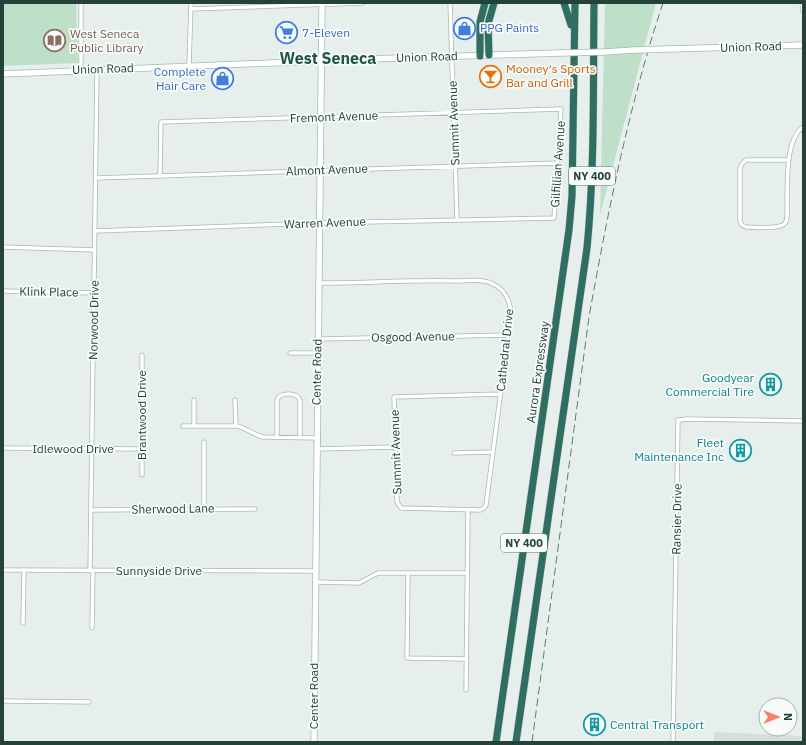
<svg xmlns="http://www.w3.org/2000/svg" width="806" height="745" font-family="'IBM Plex Sans',sans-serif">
<rect width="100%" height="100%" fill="#e6efeb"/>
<path fill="#d4dfda" d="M714 732 803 736V742H714Z"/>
<path fill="#bfe0c8" d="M3 3H76L78 63 3 66Z
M605 3H656L600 215Z"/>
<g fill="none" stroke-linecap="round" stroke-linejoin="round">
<defs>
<path id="street" d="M450 3 457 219
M802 3 803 11
M191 9 363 3
M189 67 191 3
M81 70V3
M789 160H746L742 164 740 168V221L742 225 746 227C755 227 780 230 785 223 786 222 787 218 787 216 788 194 783 141 803 127
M96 178 558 163
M95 231 319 223 554 218 561 109 161 122 160 176
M3 247 95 250
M318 283C363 283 409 280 454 281 466 281 482 278 493 284 506 290 510 301 511 314L486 505 484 508 480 510 401 508 397 502 394 397 500 394
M3 291 94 293
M318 339 508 335
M290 353H318
M194 400V426
M235 400 236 426
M183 426H236C246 427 253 435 263 437L317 438
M277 437V400C280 392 297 392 300 400V438
M3 448 142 449
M317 449 396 447
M454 453 493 452
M142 475V355
M204 509V442
M91 510 255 509
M3 570 315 571
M90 571 97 70
M408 573 407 658 466 659
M315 582 359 583 378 573H467
M23 623 24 570
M92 628 93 571
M466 690 468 510
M3 701 89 702
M673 742 678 420 687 419 803 421"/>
<path id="secondary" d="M669 49 803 45
M604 52 635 50
M3 74 368 59 560 53
M314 742 322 3"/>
<path id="highway" d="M564 3 571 25
M489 55 488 24 494 3
M480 56V22L485 3
M496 742 569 230 572 196 575 3
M516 742 587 248C595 167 593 85 594 3"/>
</defs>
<use href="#street" stroke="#a8b8b2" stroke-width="5"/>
<use href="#secondary" stroke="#a4bbb3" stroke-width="7"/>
<use href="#highway" stroke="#c2cac8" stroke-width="8"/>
<use href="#street" stroke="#fff" stroke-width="3.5"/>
<use href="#secondary" stroke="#fff" stroke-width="5.5"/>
<use href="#highway" stroke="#2f6f62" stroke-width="7"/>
<path stroke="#5f7d75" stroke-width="1" stroke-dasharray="8 4" stroke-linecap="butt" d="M532 742 589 317C608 211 629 105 663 3"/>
<defs>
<path id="secondary-bridge" d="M635 50 669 49
M560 53 604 52"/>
</defs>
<use href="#secondary-bridge" stroke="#a4bbb3" stroke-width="7" stroke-linecap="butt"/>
<use href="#secondary-bridge" stroke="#fff" stroke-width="5.5"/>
</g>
<defs>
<symbol id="shop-ring" viewBox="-11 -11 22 22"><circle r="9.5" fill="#f7fbf9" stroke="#3f7fe0" stroke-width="1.5"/><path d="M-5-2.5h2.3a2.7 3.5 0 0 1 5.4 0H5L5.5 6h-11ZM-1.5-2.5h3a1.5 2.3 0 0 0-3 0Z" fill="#3f7fe0"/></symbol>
<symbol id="supermarket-ring" viewBox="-11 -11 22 22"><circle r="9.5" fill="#f7fbf9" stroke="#3f7fe0" stroke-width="1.5"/><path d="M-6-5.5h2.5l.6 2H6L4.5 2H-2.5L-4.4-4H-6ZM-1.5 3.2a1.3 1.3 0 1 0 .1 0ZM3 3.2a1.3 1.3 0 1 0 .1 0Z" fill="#3f7fe0"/></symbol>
<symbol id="library-ring" viewBox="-11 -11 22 22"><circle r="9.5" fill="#f7fbf9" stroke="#8d6e63" stroke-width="1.5"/><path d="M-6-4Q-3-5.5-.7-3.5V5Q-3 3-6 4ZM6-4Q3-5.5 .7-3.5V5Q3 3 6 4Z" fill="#8d6e63"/></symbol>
<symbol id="bar-ring" viewBox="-11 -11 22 22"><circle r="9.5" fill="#f7fbf9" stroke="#e8710a" stroke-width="1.5"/><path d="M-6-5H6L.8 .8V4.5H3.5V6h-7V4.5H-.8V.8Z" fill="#e8710a"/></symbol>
<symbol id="building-ring" viewBox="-11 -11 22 22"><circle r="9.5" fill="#f7fbf9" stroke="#0f9aa8" stroke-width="1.5"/><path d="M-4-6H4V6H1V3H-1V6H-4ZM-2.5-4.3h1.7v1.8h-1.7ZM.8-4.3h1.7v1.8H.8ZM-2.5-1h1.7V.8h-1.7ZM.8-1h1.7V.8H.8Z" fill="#0f9aa8"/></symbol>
</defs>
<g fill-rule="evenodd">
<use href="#shop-ring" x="452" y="16" width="25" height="25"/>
<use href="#supermarket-ring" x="274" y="20" width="25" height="25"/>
<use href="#library-ring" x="42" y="28" width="25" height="25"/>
<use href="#bar-ring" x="478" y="64" width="25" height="25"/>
<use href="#shop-ring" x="210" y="66" width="25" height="25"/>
<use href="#building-ring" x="758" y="372" width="25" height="25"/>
<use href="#building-ring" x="728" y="438" width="25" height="25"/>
<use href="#building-ring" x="582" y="712" width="25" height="25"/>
</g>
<g text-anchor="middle" stroke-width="3.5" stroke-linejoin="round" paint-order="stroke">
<g fill="#f7fbf9" stroke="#637a73" stroke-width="1">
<rect x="569" y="167" width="46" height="18" rx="3"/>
<rect x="501" y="534" width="46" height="18" rx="3"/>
</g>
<g font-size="11" font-weight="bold" fill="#24423a">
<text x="592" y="180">NY 400</text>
<text x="524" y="547">NY 400</text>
</g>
<g font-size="12" fill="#366cbe" stroke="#f7fbf9" text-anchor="start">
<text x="480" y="32">PPG Paints</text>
<text x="302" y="37">7-Eleven</text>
<text x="206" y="76" text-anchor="end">Complete<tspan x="206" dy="14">Hair Care</tspan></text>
</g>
<g font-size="12" fill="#785e54" stroke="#f7fbf9" text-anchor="start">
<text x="70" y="38">West Seneca<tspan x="70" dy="14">Public Library</tspan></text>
</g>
<g font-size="12" fill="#24423a" stroke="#f7fbf9">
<text transform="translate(751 47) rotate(-2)" y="4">Union Road</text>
<text transform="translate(427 57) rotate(-2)" y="4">Union Road</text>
<text transform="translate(103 69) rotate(-2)" y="4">Union Road</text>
<text transform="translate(334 117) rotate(-2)" y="4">Fremont Avenue</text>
<text transform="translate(454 123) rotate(-92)" y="4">Summit Avenue</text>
<text transform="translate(558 164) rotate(-86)" y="4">Gilfillian Avenue</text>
<text transform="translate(327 170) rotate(-2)" y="4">Almont Avenue</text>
<text transform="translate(325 223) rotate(-2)" y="4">Warren Avenue</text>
<text transform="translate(49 292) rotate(1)" y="4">Klink Place</text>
<text transform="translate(94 320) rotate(-89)" y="4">Norwood Drive</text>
<text transform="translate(413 337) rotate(-1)" y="4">Osgood Avenue</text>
<text transform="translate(505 350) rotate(-84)" y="4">Cathedral Drive</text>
<text transform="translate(317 372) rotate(-89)" y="4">Center Road</text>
<text transform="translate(538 372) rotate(-82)" y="4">Aurora Expressway</text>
<text transform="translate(142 415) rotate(-90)" y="4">Brantwood Drive</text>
<text x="73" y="453">Idlewood Drive</text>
<text transform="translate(396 452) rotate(-92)" y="4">Summit Avenue</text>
<text transform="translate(173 509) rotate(-1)" y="4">Sherwood Lane</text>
<text transform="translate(677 519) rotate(-89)" y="4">Ransier Drive</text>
<text x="159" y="575">Sunnyside Drive</text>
<text transform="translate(314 696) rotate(-90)" y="4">Center Road</text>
</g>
<g font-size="12" fill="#c56008" stroke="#f7fbf9" text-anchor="start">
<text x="506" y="73">Mooney's Sports<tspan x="506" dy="14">Bar and Grill</tspan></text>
</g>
<g font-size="12" fill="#0d838f" stroke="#f7fbf9" text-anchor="end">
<text x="754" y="382">Goodyear<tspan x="754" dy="14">Commercial Tire</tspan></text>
<text x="724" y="447">Fleet<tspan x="724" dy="14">Maintenance Inc</tspan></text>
<text x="610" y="729" text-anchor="start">Central Transport</text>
</g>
<g font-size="16" font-weight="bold" fill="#1f5548" stroke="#f7fbf9">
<text x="328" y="64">West Seneca</text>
</g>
</g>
<rect width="806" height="745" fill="none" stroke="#24423a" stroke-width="8"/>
<g transform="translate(778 717) rotate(90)"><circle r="19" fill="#f7fbf9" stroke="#a3b1ad"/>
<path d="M0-3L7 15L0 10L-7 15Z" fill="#f4845f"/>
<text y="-6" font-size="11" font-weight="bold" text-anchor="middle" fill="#24423a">N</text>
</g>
</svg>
